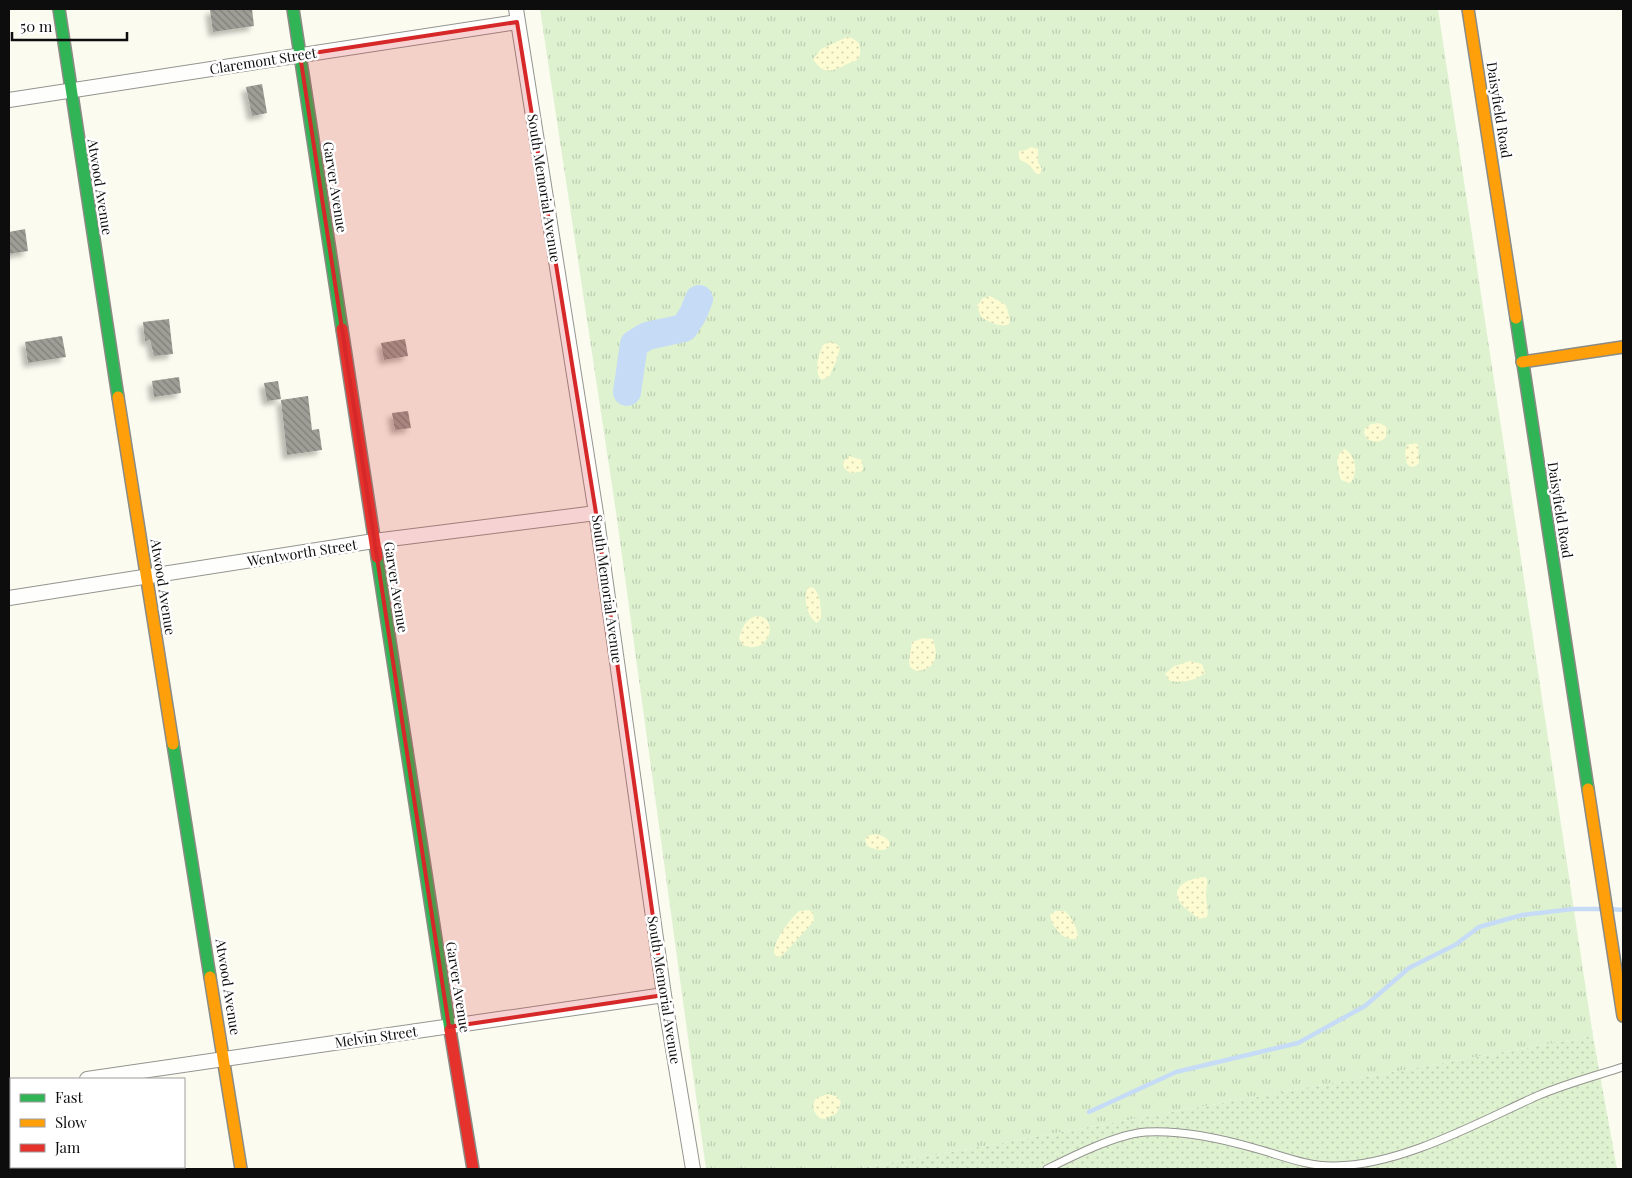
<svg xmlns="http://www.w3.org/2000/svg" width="1632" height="1178" font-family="'Playfair Display',serif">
<defs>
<pattern id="grass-tufts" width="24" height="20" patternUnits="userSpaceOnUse" patternTransform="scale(1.25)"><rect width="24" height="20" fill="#def2d0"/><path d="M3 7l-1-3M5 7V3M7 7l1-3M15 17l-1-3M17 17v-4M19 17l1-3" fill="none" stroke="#bdceb1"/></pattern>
<pattern id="sand-dots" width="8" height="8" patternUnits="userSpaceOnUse" patternTransform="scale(1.25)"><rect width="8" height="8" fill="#fcfbd1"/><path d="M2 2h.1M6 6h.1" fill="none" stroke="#d7d6b2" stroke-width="1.8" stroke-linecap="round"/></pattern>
<pattern id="park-dots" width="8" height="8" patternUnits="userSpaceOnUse" patternTransform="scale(1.25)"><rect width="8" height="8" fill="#def2d0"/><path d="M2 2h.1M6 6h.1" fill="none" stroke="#bdceb1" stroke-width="1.8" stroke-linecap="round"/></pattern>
<pattern id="building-back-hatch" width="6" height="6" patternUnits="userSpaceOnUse" patternTransform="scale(1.25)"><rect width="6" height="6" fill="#9e9d96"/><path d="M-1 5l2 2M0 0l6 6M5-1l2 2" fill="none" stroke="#7f7e79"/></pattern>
<filter id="shadow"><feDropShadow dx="-4.5" dy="4.5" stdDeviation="2.5" flood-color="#0004"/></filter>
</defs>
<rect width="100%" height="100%" fill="#fbfbf0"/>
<path fill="url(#grass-tufts)" d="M540 9H1438L1593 1036 857 1169H706L616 512Z"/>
<path fill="url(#sand-dots)" d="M847 37 852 38 859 43C860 48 862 54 858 59 856 61 850 63 847 64 832 72 823 75 813 59L821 49Z
M1030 147 1038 149V162L1042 169 1040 174H1037C1034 172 1033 169 1031 167 1026 160 1017 164 1019 151L1026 150Z
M990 296 1006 305 1010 319 1009 324C1000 328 989 322 981 317L977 306 983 298Z
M832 342 837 344 840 348 836 362 829 377 821 380C814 373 818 352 824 344Z
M1379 423 1387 427 1386 437C1381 443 1374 442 1367 439L1364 433 1365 428 1371 424Z
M1414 443 1418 444 1419 463 1416 466 1411 467 1407 464 1405 453 1407 445Z
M1345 449C1356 456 1359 474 1350 483L1341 480C1338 470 1333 455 1345 449Z
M849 456 862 460 863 470 860 472 850 473 844 468 843 462Z
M808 587 814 588C821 596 821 608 821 618L817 623C806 616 803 598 808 587Z
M756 616C781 616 770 657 742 645L739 638C742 629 745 619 756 616Z
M923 638 933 639C939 656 936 670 916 671L910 667 909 661 912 642Z
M1190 661 1202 664 1205 673C1194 681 1183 683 1170 681L1165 674 1174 666Z
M875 834C882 836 892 838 889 847 882 853 875 849 867 846L865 839 867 836Z
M1204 877 1207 878C1208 884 1206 889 1206 895 1206 903 1209 910 1207 917L1199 919C1194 915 1188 911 1183 906 1166 888 1188 878 1204 877Z
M809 910 813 913 814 921 783 955 778 957 774 954C774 939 789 921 799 911Z
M1055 911H1065C1073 919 1077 927 1078 938 1064 943 1052 927 1050 915Z
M828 1094 836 1096 841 1102 837 1113 825 1119 819 1118C813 1111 811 1106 816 1098Z"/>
<path fill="url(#park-dots)" d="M1593 1036 1617 1169H857Z"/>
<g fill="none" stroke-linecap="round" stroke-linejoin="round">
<path stroke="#c6dcf6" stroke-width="4.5" d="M1611 909 1623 910
M1089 1112 1176 1072 1298 1043 1365 1006 1409 968 1455 945 1479 927 1522 915 1573 909H1601"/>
<path stroke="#c6dcf6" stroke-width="28" d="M627 392 634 344 647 336 684 328 693 314 699 299"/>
</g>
<path fill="url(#building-back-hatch)" filter="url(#shadow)" d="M222 9H252L254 26 213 32 210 10Z
M262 84 267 113 252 116 246 87Z
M25 229 28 251 9 254V232Z
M169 319 173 354 154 356 150 340 145 341 143 322Z
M62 336 66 357 28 363 25 342Z
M405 339 408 356 384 360 381 343Z
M179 377 181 393 154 397 152 381Z
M278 381 281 399 267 401 264 383Z
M308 396 312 430 319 429 322 450 287 455 281 400Z
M408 411 411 428 395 430 392 413Z"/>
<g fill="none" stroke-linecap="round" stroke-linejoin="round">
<defs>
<path id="lane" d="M1047 1169C1073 1156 1117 1134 1146 1132 1182 1130 1219 1138 1254 1148 1280 1155 1308 1167 1335 1166 1402 1165 1477 1123 1537 1096 1565 1084 1595 1076 1623 1067"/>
<path id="street" d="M516 9 596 513 664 995 693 1169
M9 100 517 22
M9 598 374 541 596 513
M87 1079 664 995
M9 1091H11"/>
<path id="fast" d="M59 9 118 397
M293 9 342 329
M1516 318 1588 789
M377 557 450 1030
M173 744 210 977"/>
<path id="slow" d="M1468 9 1516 318
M1522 362 1623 347
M118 397 173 744
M1588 789 1623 1016
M210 977 241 1169"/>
<path id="jam" d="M342 329 377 557
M450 1030 473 1169"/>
</defs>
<use href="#lane" stroke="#94948f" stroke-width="9"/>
<use href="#street" stroke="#94948f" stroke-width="16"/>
<use href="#fast" stroke="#8b8b86" stroke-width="14"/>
<use href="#slow" stroke="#8b8b86" stroke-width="14"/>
<use href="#jam" stroke="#8b8b86" stroke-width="14"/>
<use href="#lane" stroke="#fefefd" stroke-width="7"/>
<use href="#street" stroke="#fefefd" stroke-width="14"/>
<use href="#fast" stroke="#30b455" stroke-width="11"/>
<use href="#slow" stroke="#ff9f0a" stroke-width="11"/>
<use href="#jam" stroke="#e5322d" stroke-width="11"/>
</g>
<path fill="#d62828" fill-opacity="0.2" stroke="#d62828" stroke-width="4" stroke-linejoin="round" d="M517 22 596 513 664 995 449 1027 300 55Z"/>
<g text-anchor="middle" stroke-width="5" stroke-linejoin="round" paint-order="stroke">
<g font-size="14" fill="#0d0d0d" stroke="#fff">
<text transform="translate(263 61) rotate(-9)" y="5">Claremont Street</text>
<text transform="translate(1499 110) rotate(81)" y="5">Daisyfield Road</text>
<text transform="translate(100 187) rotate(81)" y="5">Atwood Avenue</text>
<text transform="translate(335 187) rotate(81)" y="5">Garver Avenue</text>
<text transform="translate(544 188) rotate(81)" y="5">South Memorial Avenue</text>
<text transform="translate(1560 510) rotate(81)" y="5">Daisyfield Road</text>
<text transform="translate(302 553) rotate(-9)" y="5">Wentworth Street</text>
<text transform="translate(163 587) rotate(81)" y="5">Atwood Avenue</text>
<text transform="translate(396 587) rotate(81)" y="5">Garver Avenue</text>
<text transform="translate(607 589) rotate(82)" y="5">South Memorial Avenue</text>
<text transform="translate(228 987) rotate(81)" y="5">Atwood Avenue</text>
<text transform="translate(458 987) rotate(81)" y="5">Garver Avenue</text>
<text transform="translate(664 990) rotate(81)" y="5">South Memorial Avenue</text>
<text transform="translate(376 1037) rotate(-8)" y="5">Melvin Street</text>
</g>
</g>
<rect width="1632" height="1178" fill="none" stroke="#0d0d0d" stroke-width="20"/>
<rect x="10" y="1078" width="175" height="90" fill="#ffffff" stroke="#9e9e9e"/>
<rect x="20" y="1094" width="25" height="8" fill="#30b455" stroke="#9e9e9e"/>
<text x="55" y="1103" font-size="15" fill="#0d0d0d">Fast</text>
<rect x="20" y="1119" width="25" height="8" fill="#ff9f0a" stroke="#9e9e9e"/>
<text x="55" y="1128" font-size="15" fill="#0d0d0d">Slow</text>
<rect x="20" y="1144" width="25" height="8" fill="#e5322d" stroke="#9e9e9e"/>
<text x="55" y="1153" font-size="15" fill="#0d0d0d">Jam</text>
<path d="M12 32v8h115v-8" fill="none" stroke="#0d0d0d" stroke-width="2.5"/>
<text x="20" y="32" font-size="15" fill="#0d0d0d" stroke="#ffffff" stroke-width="4" paint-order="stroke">50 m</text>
</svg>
